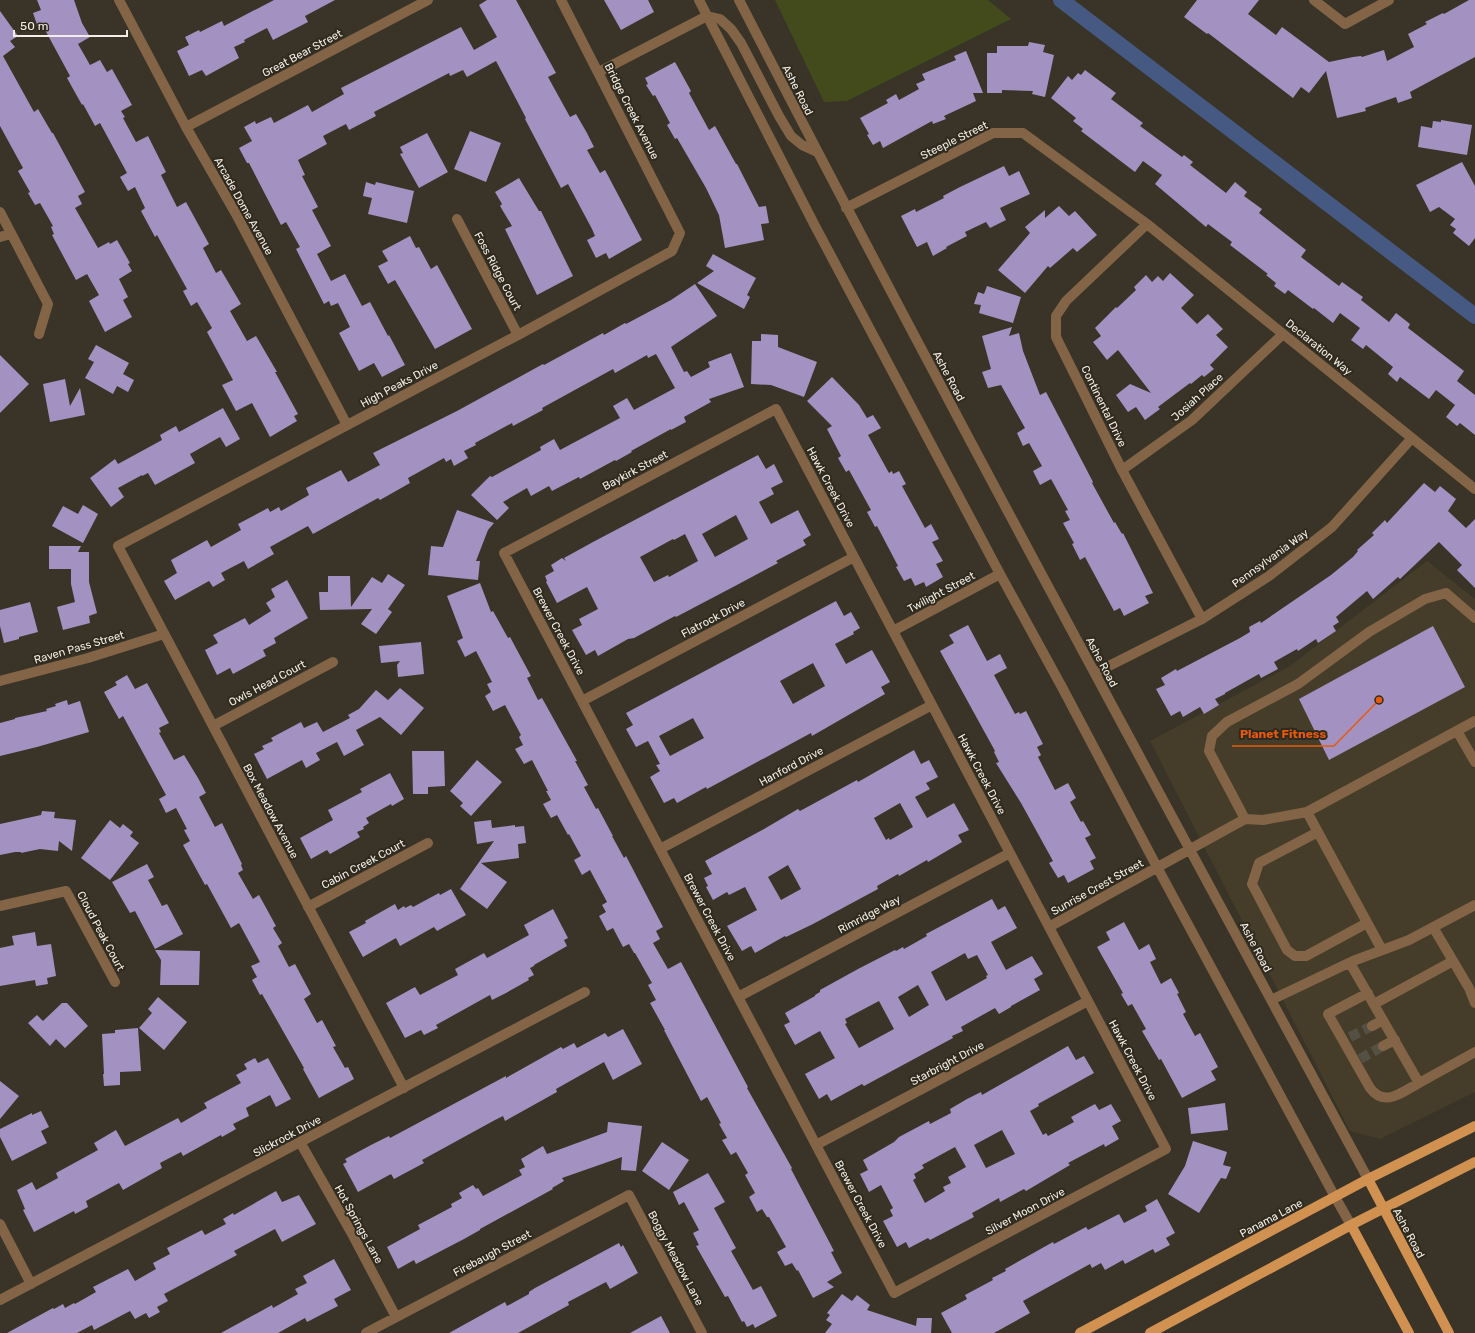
<svg xmlns="http://www.w3.org/2000/svg" width="1475" height="1333" font-family="Rubik,sans-serif">
<rect width="100%" height="100%" fill="#393427"/>
<path fill="#453d2a" d="M1427 561 1475 599V1092L1380 1139 1350 1131 1150 741 1290 666Z"/>
<path fill="#434b1d" d="M775 0H988L1011 19 847 101 824 102Z"/>
<g fill="none" stroke-linecap="round" stroke-linejoin="round">
<path stroke="#465982" stroke-width="16" d="M1061 0 1475 316"/>
</g>
<path fill="#a391c1" fill-rule="evenodd" d="M37 0H74L82 23 90 37 78 44 90 65 100 60 107 72 112 69 132 105 121 111 125 117 123 118 136 142 148 136 166 172 161 175 177 207 186 202 209 244 203 248 216 273 221 270 241 304 230 311 247 341 256 336 277 372H275L298 414 294 416 297 421 270 437 252 403 236 411 222 385 233 380 207 332 212 328 197 302 191 306 183 291 187 289 157 235 155 237 141 211 145 208 135 187 128 191 120 177 127 173 100 123 95 126 83 104 82 105 67 78 70 76 44 28 39 30 33 13 41 10Z
M274 0H335L305 16 308 22 273 40 267 28 244 40 245 42 234 47 239 58 206 76 202 70 189 76 177 51 189 45 185 37 199 30 200 32 222 21 224 26Z
M487 0H516L556 73 548 77 570 117 576 114 587 133 594 147 587 150 600 173 605 170 642 240 609 259 606 253 596 258 587 240 595 236 592 229 568 184 561 188 525 119 526 118 496 61 467 77 463 70 450 76 449 73 374 112 376 116 349 130 346 124 323 136 327 144 298 160 305 175 302 176 318 207 312 210 331 246 317 254 331 281 345 274 362 306 370 302 388 336 389 335 405 365 382 377 374 363 359 371 339 333 350 327 338 303 331 306 329 301 324 304 296 249 300 247 286 222 281 225 249 163H247L239 148 252 141 244 127 255 121 256 124 271 117 274 123 308 105 312 112 344 94 341 88 461 27 474 50 497 37 479 5Z
M604 0H648L654 12 621 30Z
M1197 0H1259L1248 14 1276 35 1282 27 1329 62 1353 57 1361 56 1362 57 1384 50 1387 61 1414 47 1408 34 1427 24 1425 22 1443 13 1444 14 1469 0H1475V57L1410 92 1412 98 1398 103 1396 97 1365 108 1366 111 1337 118 1326 71 1309 93 1301 87 1293 98 1208 33 1207 34 1184 17Z
M0 11 18 36 10 41 15 47 3 56 34 112 38 109 52 133H53L85 192 78 196 82 204 75 208 98 248 109 242 110 244 117 240 130 263 128 264 132 271 119 279 128 297 123 300 132 317 105 332 89 301 99 295 87 274 76 280 52 235 54 234 51 227 53 226 40 203 35 205 28 193 30 192 18 171 23 168 0 126Z
M1029 42 1045 45 1043 52 1054 55 1045 97 1032 94 1033 91 1002 90V93H987V53H997V46H1028Z
M966 51 983 93H973L976 101 944 116 946 119 933 124 932 121 883 148 880 141 873 145 867 135 869 134 860 118 888 103 886 100 896 94 899 100 919 89 916 84 925 80 922 74 956 60 954 56Z
M675 62 691 91 689 93 709 130 715 126 736 164H737L759 207 766 206 769 223 761 224 764 240 725 248 719 215 706 188 677 138 675 139 667 125 670 123 655 95 653 96 646 85 648 84 645 78Z
M1085 70 1116 93 1111 99 1143 123 1140 126 1182 157 1184 155 1193 162 1190 165 1226 193 1235 182 1247 192 1244 196 1262 209 1259 213 1306 250 1301 257 1339 286 1342 282 1363 297 1361 300 1389 322 1396 313 1410 324 1408 328 1464 371 1457 381 1475 395V435L1460 423 1457 426 1446 417 1455 405 1436 390 1429 399 1400 377 1397 382 1388 374 1393 367 1366 345 1363 349 1351 340 1360 328 1340 313 1333 323 1314 308 1313 309 1288 290 1285 294 1274 286 1276 283 1266 275 1268 274 1230 245 1232 242 1208 224 1206 227 1155 184 1162 175 1143 161 1135 172 1081 131 1083 129 1073 121 1076 118 1051 98 1068 76 1072 80 1078 73 1081 75Z
M1441 120 1472 125 1467 155 1418 147 1421 126 1432 128 1433 121 1441 122Z
M470 131 501 143 486 182 454 169Z
M427 133 448 172 419 188 400 154 403 153 400 147Z
M1462 162 1475 186V238L1469 246 1453 233 1456 229 1450 225 1455 219 1439 207 1430 212 1416 185Z
M1004 166 1009 176 1019 171 1030 194 1000 208 1006 220 990 228 986 222 965 232 967 236 946 247 947 248 933 256 927 242 917 247 901 216 915 209 916 212 944 198 943 196 960 187Z
M519 178 539 211H541L573 276 537 295 505 229 512 226 500 206 502 204 495 192Z
M366 182 375 185 376 182 414 191 407 223 368 214 372 198 363 196Z
M1059 206 1069 216 1075 211 1097 235 1077 252 1073 248 1050 268 1048 266 1025 293 998 270 1030 233 1025 227 1045 210V218Z
M410 236 416 248 419 247 431 269 437 265 472 329 435 349 395 280 388 284 378 266 388 261 382 251Z
M713 254 756 278 747 295 750 297 744 309 697 283 714 271 706 266Z
M1170 273 1194 295 1181 308 1197 324 1208 314 1223 329 1216 335 1228 347 1210 365 1214 369 1204 377 1202 375 1191 384 1190 383 1158 407 1160 409 1145 420 1136 407 1128 412 1116 395 1130 384 1151 393 1118 350 1107 360 1093 342 1101 336 1095 328 1116 307 1117 308 1136 290 1134 287 1146 275 1152 282 1158 276 1163 281Z
M695 284 717 316 671 347 684 372 687 371 691 377 710 367 708 362 731 353 744 387 709 399 711 402 684 417 686 422 671 430V429L631 451 632 452 616 461 615 460 580 479 579 477 552 491 549 486 531 496 527 488 503 502 509 508 497 520 471 495 490 476 492 477 541 450 540 447 554 439 560 450 620 418 613 406 627 398 634 410 675 388 656 354 648 358 647 355 615 373 613 369 542 408 543 410 513 426 512 423 475 443 476 445 464 451 468 458 454 466 451 459 446 462 444 458 408 478 410 483 380 500 378 498 313 534 308 526 270 547 274 554 248 569 244 561 221 573 225 580 213 587 209 581 175 600 164 581 177 573 171 560 207 540 211 547 241 530 238 524 268 508 270 512 279 507 281 511 309 495 306 488 341 470 348 482 380 465 373 453 457 411 543 364 544 365 603 333 604 335 625 323 626 324 671 300Z
M987 286 1021 297 1013 323 979 313 981 305 974 304 978 292 984 294Z
M1012 327 1009 336 1019 333 1023 351 1040 395 1046 392 1093 482 1092 483 1114 523 1115 522 1122 534 1123 533 1153 593 1145 596 1149 603 1124 616 1120 608 1114 611 1085 557 1080 560 1072 544 1074 543 1063 523 1070 520 1065 511 1068 510 1051 479 1040 485 1033 471 1042 466 1029 443 1023 446 1017 433 1025 428 1001 385 988 388 982 372 991 369 982 336Z
M761 334 778 335V347L817 362 804 397 771 385 751 384 752 341H761Z
M96 345 129 363 123 374 134 380 128 392 117 386 113 394 85 378 94 362 88 359Z
M0 355 29 384 0 413Z
M832 377 859 405 867 418 873 415 881 428 868 435 889 473 892 471 893 474 899 471 906 484 902 486 925 528 931 524 939 539 932 542 943 561 936 564 943 577 926 587 924 582 915 586 911 578 904 581 896 567 898 566 877 526 875 527 867 512 871 510 849 470 846 472 838 458 841 456 827 429 832 426 807 401Z
M65 379 70 406 80 388 85 415 50 422 43 384Z
M223 408 240 439 226 447 220 437 190 454 195 463 155 485 148 473 142 476V475L118 488 124 497 111 507 90 478 115 459 118 464 162 440 160 435 176 426 179 432Z
M758 455 766 469 774 464 783 482 771 488 774 494 759 502 771 524 798 510 811 535 803 540 806 545 776 561 778 563 735 586 676 617 675 616 634 638 628 639 598 656 595 650 586 655 572 630 582 625 579 619 598 609 587 587 557 603 546 582 547 581 545 576 554 571 551 565 562 558 566 561 564 558 593 542ZM736 515 748 539 715 557 702 534ZM685 534 698 561 669 577 668 575 654 582 640 557 673 539 674 540Z
M1424 483 1435 492 1440 486 1456 499 1448 511 1466 528 1475 519V588L1457 570 1462 565 1439 542 1400 579 1398 577 1373 599 1367 591 1336 617 1339 622 1333 626 1336 631 1318 643 1316 639 1298 651 1297 649 1274 662 1278 669 1261 678 1259 674 1225 693V694L1215 699 1219 705 1204 714 1200 707 1183 717 1180 711 1171 716 1156 689 1165 685 1161 678 1176 669 1177 671 1240 638 1250 632 1249 627 1260 621 1261 623 1331 575 1353 557 1358 551 1357 550 1374 535 1372 533 1385 520 1387 523Z
M83 505 98 514 83 543 52 526 63 506 78 514Z
M457 510 494 523 488 530 476 561H480L478 580 428 575 431 546 443 547Z
M49 546H81L78 552H89V582L97 613 89 616 90 623 63 630 57 607 75 602 71 584V569H49Z
M388 574 405 585 388 609 392 612 376 634 361 624 372 609 320 610 319 592H328V576H350L351 607 372 577 382 583Z
M287 580 308 618 274 638 276 643 263 650 266 656 233 674 230 668 217 675 205 650 218 643 213 635 245 618 249 625 271 611 266 603 275 597 271 589Z
M480 583 491 612 493 611 508 638 510 637 531 676 527 678 538 700 542 698 577 761H575L588 785 584 787 596 809 598 808 613 836H612L624 858 626 856 663 927 656 931 660 939 653 943 668 969 681 962 748 1087 747 1088 792 1168 791 1169 834 1251 831 1252 842 1273 827 1282 834 1287 813 1298 798 1270 797 1271 792 1263 785 1266 777 1252 786 1247 769 1217H767L762 1209 757 1212 749 1197 755 1193 745 1175 748 1173 736 1152 731 1155 722 1140 727 1138 719 1124 721 1123 707 1097 701 1101 664 1030H665L650 1003 656 1000 648 985 652 983 635 953H634L629 944 623 947 613 928 607 931 599 916 606 912 602 905 607 902 590 870 582 875 574 860 581 856 569 834 568 835 557 815 551 818 543 804 551 800 546 791H548L532 760 524 764 515 749 523 745 519 737 521 735 505 705 493 711 485 696 491 692 487 684 492 682 476 651 465 657 457 641 463 638 447 596Z
M836 601 844 616 851 612 860 628 853 632 854 634 835 644 846 664 872 650 890 682 881 687 885 694 812 736 811 733 707 789 706 787 677 803 674 798 664 803 650 777 660 771 656 765 660 764 648 741 636 747 626 729 633 725 626 713ZM813 663 825 686 793 704 780 681ZM693 718 704 738 670 756 659 736Z
M30 602 38 632 19 637V639L4 643 0 626V610Z
M968 625 987 661 1000 654 1007 668 994 675 1015 714 1019 712 1020 714 1026 711 1043 744 1037 747 1041 755 1038 757 1055 790 1068 783 1076 798 1070 802 1081 822 1083 821 1091 835 1085 838 1096 858 1090 861 1094 869 1068 883 1064 875 1058 878 1049 863 1053 861 1021 803 996 763 999 762 994 752 995 751 940 651 954 643 949 635Z
M1433 626 1465 687 1329 760 1299 699Z
M421 642 424 674 398 677 397 665 400 661 381 663 379 646Z
M127 675 135 689 147 683 169 723 159 728 161 732 159 733 174 760 184 755 198 778 206 793 199 797 215 827 222 823 242 864 241 865 243 870 238 873 253 899 259 895 276 926 273 928 282 943 278 946 289 967 295 964 311 994 304 999 317 1023 322 1020 336 1046 333 1047 345 1068 348 1067 354 1079 319 1098 303 1069 304 1068 262 994 260 995 252 980 257 977 251 966 260 962 239 923 231 928 207 884 205 885 183 845 190 841 184 830 187 829 176 808 166 813 159 799 166 795 123 716 119 719 105 694 104 692 117 685 115 682Z
M400 688 424 708 401 735 380 717 356 730 364 745 344 756 337 742 316 753 320 760 306 768 302 760 267 779 254 754 264 749 262 746 273 741 271 738 301 722 304 728 317 722 323 732 350 718 348 715 359 709 376 690 388 700Z
M67 700 68 705 80 701 89 732 37 747 0 756V723L15 719V718L47 711 46 709 56 706 55 704Z
M914 750 921 764 929 760 938 777 926 783 930 789 915 797 927 818 954 803 969 830 958 835 962 842 928 862 927 860 899 876 898 874 877 886 878 889 813 924 786 937 785 936 755 953 751 946 742 951 727 926 757 910 745 887 729 895 727 892 713 900 706 887 708 886 704 878 712 874 705 861 764 829 798 809 800 811 857 780 858 782ZM900 803 913 827 890 840 889 838 886 840 874 818ZM788 865 801 889 781 900 768 877Z
M412 751H444L445 786 428 787V794H413Z
M477 760 502 782 471 816 460 806 463 803 450 791Z
M390 773 404 799 392 806 391 804 366 818 369 823 363 827 364 829 357 832 360 837 330 854 327 850 311 859 300 838 333 820 328 810 362 792 360 789Z
M42 811 55 812 54 818 76 820 72 851 59 841 58 851 40 849 21 853V852H15L0 855V824L41 815Z
M110 820 120 828 123 824 133 832 130 836 139 843 110 880 81 858Z
M491 820 492 828 515 825V827L524 826 526 843 518 844 519 858 481 863 507 882 487 909 460 889 494 841 477 844 474 822Z
M147 864 154 877 148 880 162 906 167 904 183 934 155 949 135 911 130 913 112 882Z
M451 889 466 915 437 931 434 927 400 946 396 938 363 957 349 932 366 923 365 921 395 904 398 910 404 906 405 908 411 905 413 907 439 893 440 895Z
M992 899 998 910 1005 906 1017 928 991 942 1006 970 1032 956 1043 974 1034 979 1040 990 1011 1006V1007L999 1014 995 1008 961 1027 963 1031 952 1036 953 1038 864 1086 862 1084 831 1101 827 1094 819 1099 805 1074 835 1058 820 1031 795 1045 784 1025 790 1022 785 1013 815 996V995L820 992V990L858 969 895 950 896 951 903 947 904 949 927 936 926 934ZM965 953 968 959 977 955 988 975 986 976 987 978 946 1001 931 972ZM918 985 929 1005 909 1017 898 997ZM879 1001 894 1029 859 1048 845 1024 847 1023 845 1019Z
M553 909 568 938 564 940 567 946 534 965V966L530 968 534 975 528 978 529 980 506 993 492 1000 490 995 436 1025 438 1028 424 1035 421 1030 405 1038 386 1003 415 987 420 995 458 975 455 969 484 953 487 958 529 935 524 925Z
M1124 922 1139 950 1149 944 1156 959 1150 962 1161 984 1171 978 1179 993 1177 994 1186 1012 1183 1014 1195 1036 1200 1033 1218 1067 1211 1071 1216 1080 1182 1098 1161 1059 1159 1060 1142 1031 1146 1029 1132 1004 1128 1006 1121 994 1123 993 1097 947 1110 940 1106 932Z
M35 932 37 946 51 944 56 976 47 978 48 984 36 986 35 980 0 986V948L14 945 12 936Z
M155 950 200 951 199 985H160L161 960Z
M158 997 187 1022 164 1050 139 1028 152 1013 148 1009Z
M62 1003H67L88 1026 65 1048 56 1039 50 1046 28 1023 37 1015 43 1021Z
M138 1028 141 1071 120 1072V1085L104 1086 103 1074H104L102 1034 115 1033V1030Z
M623 1029 642 1064 613 1080 604 1062 556 1089 557 1092 505 1121 503 1116 495 1120 422 1160 424 1163 394 1179 391 1174 358 1192 343 1164 347 1162 345 1159 371 1145 389 1136 390 1138 506 1076V1078L561 1047 563 1049 574 1043 577 1048 605 1033 608 1037Z
M1068 1046 1076 1060 1084 1056 1094 1073 1038 1104 1039 1106 1030 1111 1043 1135 1046 1133 1048 1136 1074 1122 1071 1117 1095 1104 1099 1110 1111 1104 1121 1121 1112 1126 1119 1139 1105 1147 1104 1144 1068 1163 1070 1165 1026 1191 1024 1189 1000 1202 999 1198 983 1207 972 1213 974 1217 930 1240 928 1238 909 1248 906 1242 897 1247 883 1221 893 1216 890 1210 893 1208 881 1185 869 1192 860 1174 868 1170 863 1160 894 1142 899 1137 929 1121 930 1124 951 1113 950 1109 967 1099 981 1092 982 1095ZM1002 1130 1015 1154 986 1168 974 1145ZM955 1147 966 1167 948 1177 951 1183 943 1187 945 1191 925 1203 913 1180 916 1178 914 1174 924 1168 922 1165Z
M255 1058 258 1063 268 1058 291 1099 276 1107 270 1095 246 1108 249 1116 233 1124 236 1129 222 1137 221 1135 183 1156 181 1152 160 1163 162 1168 123 1190 119 1183 86 1201 88 1207 75 1214 74 1211 34 1232 23 1210 25 1209 17 1190 32 1182 36 1190 58 1178 56 1173 98 1150 94 1143 116 1130 125 1146 178 1118 181 1123 207 1108 204 1103 241 1083 236 1075 247 1069 244 1064Z
M0 1081 19 1096 0 1119Z
M1225 1103 1228 1130 1191 1134 1188 1108Z
M41 1111 49 1127 41 1131 47 1143 12 1161 0 1137V1129L32 1113V1115Z
M608 1122 642 1126 636 1171 621 1170 622 1157 562 1178 564 1181 552 1188 553 1189 480 1229V1230L464 1239 416 1264 414 1260 398 1269 387 1247 420 1229 418 1225 452 1207 451 1204 462 1198 459 1193 473 1185 476 1189 478 1188 483 1196 522 1175 519 1170 525 1167 521 1159 543 1146 547 1154 607 1132Z
M1193 1141 1227 1152 1223 1165 1231 1167 1226 1179 1221 1178 1199 1213 1168 1194 1185 1166Z
M662 1142 689 1160 669 1190 642 1171Z
M708 1173 725 1202 714 1208 736 1248 731 1251 753 1290 761 1286 777 1316 755 1328 753 1324 747 1327 744 1321 742 1322 728 1296 725 1297 696 1246 699 1245 693 1233 699 1230 684 1202 679 1205 673 1192Z
M276 1191 282 1202 299 1195 316 1224 282 1242 275 1229 234 1251 237 1255 164 1294 168 1301 157 1307 160 1312 149 1318 146 1313 135 1319 130 1311 94 1330 92 1325 77 1333H7L53 1308 54 1309 63 1304 65 1308 74 1303 75 1304 96 1292 93 1287 128 1269 135 1281 156 1269 153 1263 170 1254 167 1248 202 1230 205 1235 226 1224 223 1219 233 1213 234 1215Z
M1157 1199 1175 1233 1166 1238 1170 1245 1155 1253 1153 1249 1125 1264 1123 1260 1105 1270 1101 1263 1092 1268 1090 1264 1023 1301 1030 1313 994 1333H952L941 1313 967 1299 965 1295 993 1280 992 1278 1006 1271 1005 1269 1053 1242 1054 1244 1086 1227 1088 1230 1119 1214 1124 1223 1147 1211 1145 1206Z
M619 1243 621 1247 623 1245 638 1273 610 1289 606 1282 568 1302 569 1305 518 1333H449L505 1302 507 1306 529 1294V1292L535 1288Z
M334 1259 351 1290 334 1299 338 1306 307 1322 305 1318 278 1333H221L272 1305 273 1308 298 1294 295 1289 307 1283 303 1276Z
M842 1294 852 1301 857 1295 870 1305 867 1310 916 1326 917 1318H932L931 1333H825L832 1324 826 1320 830 1315 827 1313Z
M661 1316 670 1333H630Z"/>
<g fill="none" stroke-linecap="round" stroke-linejoin="round">
<path stroke="#555044" stroke-width="10" stroke-dasharray="10 5" stroke-linecap="butt" d="M1350 1037 1372 1026
M1360 1059 1383 1046"/>
<path stroke="#836446" stroke-width="10" d="M119 0 186 127 236 214 347 425
M699 0 814 224 1000 574 1063 689 1157 867 1335 1197 1351 1225
M739 0C943 396 1156 787 1368 1179
M1314 0 1345 24 1389 0
M599 72 707 16 720 19 731 29 741 43 779 116 791 136 802 145 817 152
M186 127 428 0
M846 208 993 133H1023L1147 224 1475 489
M0 212 48 304 39 334
M457 219 518 335
M1147 224 1066 301 1056 316V337L1122 470 1202 619
M0 237 11 234
M776 409 1166 1149 894 1293 504 553Z
M1122 470 1192 420 1283 334
M893 631 1000 574
M1095 673 1202 619 1269 576 1332 527 1412 438
M0 681 88 658 164 634
M582 701 854 557
M213 726 333 662
M1457 731 1475 762
M1307 812 1382 950
M1245 819 1263 820 1307 812 1475 721
M1318 832 1259 863 1252 884 1287 950 1295 956H1306L1367 923
M660 849 932 705
M0 906 66 891 115 982
M308 907 428 843
M1049 927 1245 819 1209 751 1212 736 1227 722 1298 684 1369 632 1425 599 1446 593 1475 618
M1433 927 1469 988 1475 1003
M1350 963 1419 1083 1475 1052
M1368 993 1328 1014 1370 1088C1385 1108 1402 1092 1419 1083
M738 997 1010 853
M1271 1000 1353 961 1409 940 1475 905
M1374 1004 1453 961
M1372 1026 1383 1020
M1383 1046 1395 1040
M404 1088 118 546 518 335 672 251 680 233 561 0
M300 1142 351 1232 396 1317
M816 1145 1088 1001
M0 1224 31 1284
M0 1300 585 992
M366 1333 629 1195 702 1333"/>
<path stroke="#d09151" stroke-width="10" d="M1368 1179 1449 1333
M1351 1225 1409 1333
M1080 1333 1368 1179 1475 1126
M1150 1333 1351 1225 1475 1162"/>
</g>
<g text-anchor="middle" stroke-width="4" stroke-linejoin="round" paint-order="stroke">
<g font-size="11" fill="#f3efe7" stroke="#2f2a1d">
<text transform="translate(302 53) rotate(-28)" y="4">Great Bear Street</text>
<text transform="translate(798 90) rotate(63)" y="4">Ashe Road</text>
<text transform="translate(632 111) rotate(63)" y="4">Bridge Creek Avenue</text>
<text transform="translate(954 140) rotate(-26)" y="4">Steeple Street</text>
<text transform="translate(244 206) rotate(61)" y="4">Arcade Dome Avenue</text>
<text transform="translate(498 271) rotate(62)" y="4">Foss Ridge Court</text>
<text transform="translate(1319 347) rotate(39)" y="4">Declaration Way</text>
<text transform="translate(949 376) rotate(62)" y="4">Ashe Road</text>
<text transform="translate(399 384) rotate(-28)" y="4">High Peaks Drive</text>
<text transform="translate(1197 397) rotate(-42)" y="4">Josiah Place</text>
<text transform="translate(1104 406) rotate(64)" y="4">Continental Drive</text>
<text transform="translate(635 470) rotate(-28)" y="4">Baykirk Street</text>
<text transform="translate(831 487) rotate(62)" y="4">Hawk Creek Drive</text>
<text transform="translate(1270 558) rotate(-36)" y="4">Pennsylvania Way</text>
<text transform="translate(941 592) rotate(-28)" y="4">Twilight Street</text>
<text transform="translate(713 618) rotate(-28)" y="4">Flatrock Drive</text>
<text transform="translate(559 631) rotate(62)" y="4">Brewer Creek Drive</text>
<text transform="translate(79 647) rotate(-16)" y="4">Raven Pass Street</text>
<text transform="translate(1102 662) rotate(62)" y="4">Ashe Road</text>
<text transform="translate(267 683) rotate(-28)" y="4">Owls Head Court</text>
<text transform="translate(791 766) rotate(-28)" y="4">Hanford Drive</text>
<text transform="translate(982 774) rotate(62)" y="4">Hawk Creek Drive</text>
<text transform="translate(271 811) rotate(62)" y="4">Box Meadow Avenue</text>
<text transform="translate(363 864) rotate(-28)" y="4">Cabin Creek Court</text>
<text transform="translate(1097 887) rotate(-29)" y="4">Sunrise Crest Street</text>
<text transform="translate(869 914) rotate(-28)" y="4">Rimridge Way</text>
<text transform="translate(710 917) rotate(62)" y="4">Brewer Creek Drive</text>
<text transform="translate(101 931) rotate(62)" y="4">Cloud Peak Court</text>
<text transform="translate(1256 947) rotate(62)" y="4">Ashe Road</text>
<text transform="translate(1133 1060) rotate(62)" y="4">Hawk Creek Drive</text>
<text transform="translate(947 1063) rotate(-28)" y="4">Starbright Drive</text>
<text transform="translate(287 1136) rotate(-28)" y="4">Slickrock Drive</text>
<text transform="translate(861 1204) rotate(62)" y="4">Brewer Creek Drive</text>
<text transform="translate(1025 1211) rotate(-28)" y="4">Silver Moon Drive</text>
<text transform="translate(1271 1218) rotate(-28)" y="4">Panama Lane</text>
<text transform="translate(359 1224) rotate(61)" y="4">Hot Springs Lane</text>
<text transform="translate(1409 1233) rotate(62)" y="4">Ashe Road</text>
<text transform="translate(492 1253) rotate(-28)" y="4">Firebaugh Street</text>
<text transform="translate(676 1258) rotate(62)" y="4">Boggy Meadow Lane</text>
</g>
</g>
<path fill="none" stroke="#e8590c" stroke-width="1.5" d="M1379 700L1334 746H1232"/>
<circle fill="#e8590c" stroke="#2f2a1d" stroke-width="1.5" cx="1379" cy="700" r="4"/>
<g font-size="12" text-anchor="middle" font-weight="bold" fill="#e8590c" stroke="#2f2a1d" stroke-width="4" stroke-linejoin="round" paint-order="stroke">
<text x="1283" y="738">Planet Fitness</text>
</g>
<path d="M14 30v6h113v-6" fill="none" stroke="#f3efe7" stroke-width="2"/>
<text x="20" y="30" font-size="12" fill="#f3efe7" stroke="#2f2a1d" stroke-width="3" paint-order="stroke">50 m</text>
</svg>
